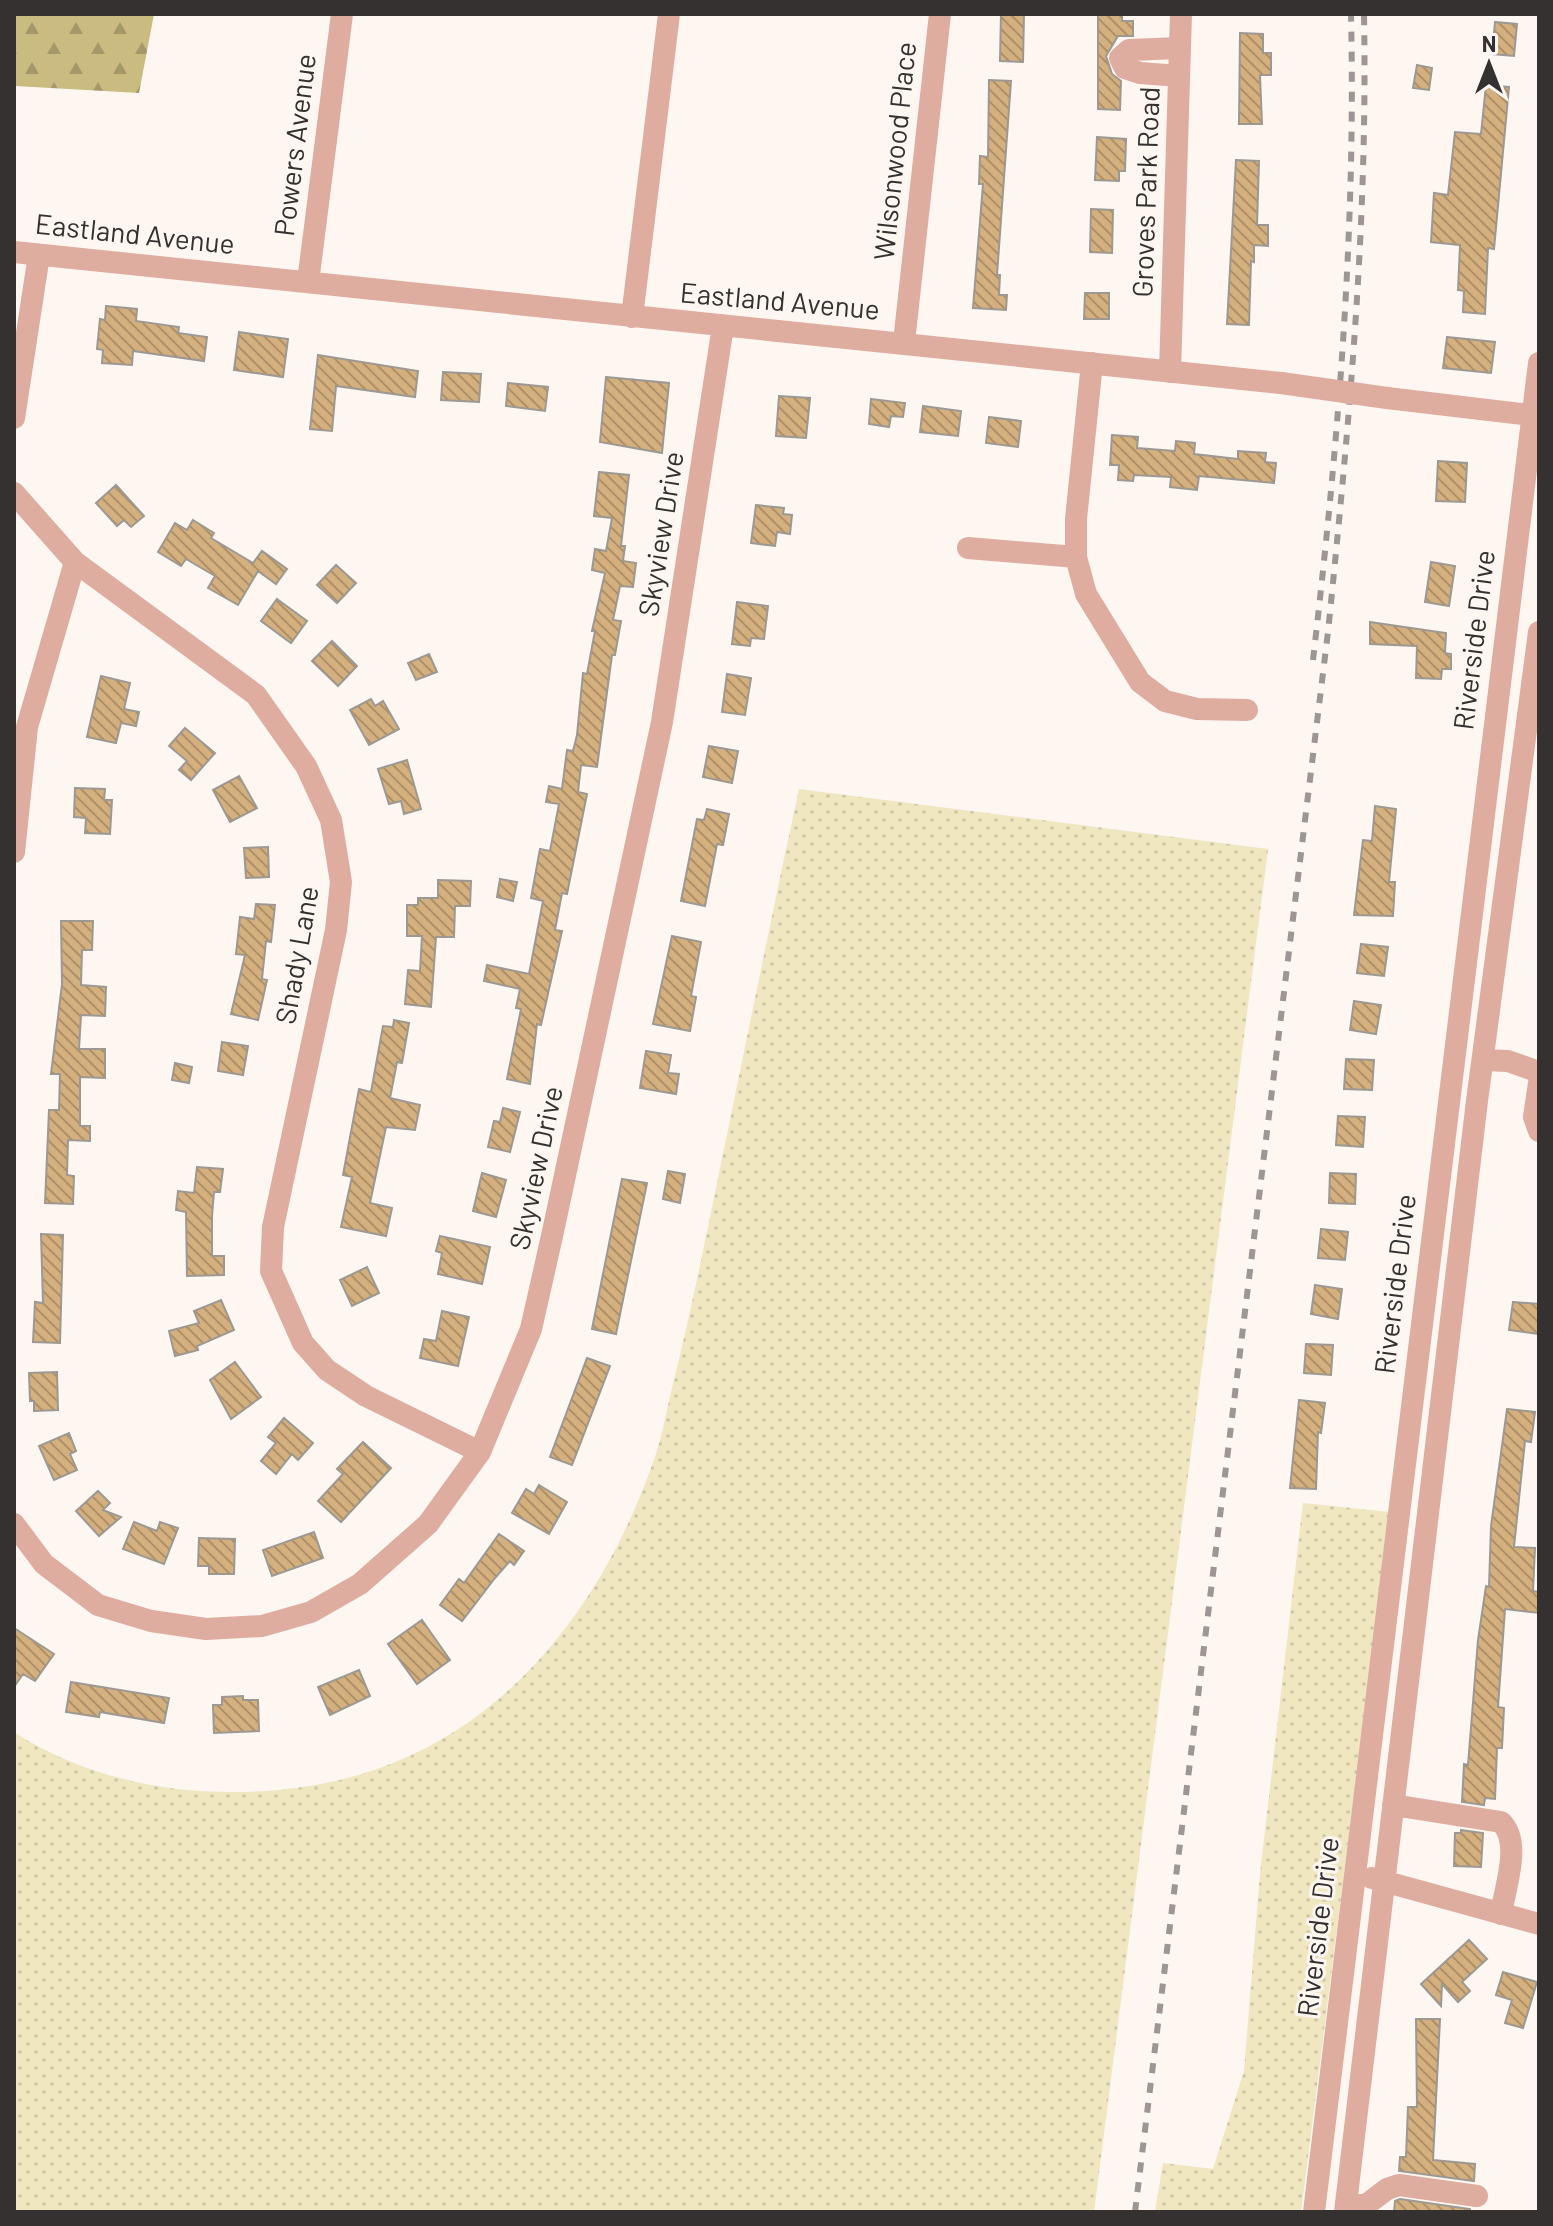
<svg xmlns="http://www.w3.org/2000/svg" width="1553" height="2226" font-family="Barlow,sans-serif">
<defs>
<pattern id="grass-dots" width="8" height="8" patternUnits="userSpaceOnUse" patternTransform="scale(2)"><rect width="8" height="8" fill="#f0e6c0"/><path d="M2 2h.1M6 6h.1" fill="none" stroke="#cec6a5" stroke-width="1.8" stroke-linecap="round"/></pattern>
<pattern id="forest-firs" width="22" height="20" patternUnits="userSpaceOnUse" patternTransform="scale(2)"><rect width="22" height="20" fill="#cabb81"/><path d="M5 1l3.5 6h-7zM16 11l3.5 6h-7z" fill="#a5996a"/></pattern>
<pattern id="building-back-hatch" width="6" height="6" patternUnits="userSpaceOnUse" patternTransform="scale(2)"><rect width="6" height="6" fill="#d5b07f"/><path d="M-1 5l2 2M0 0l6 6M5-1l2 2" fill="none" stroke="#ae9068"/></pattern>
</defs>
<rect width="100%" height="100%" fill="#fdf6f1"/>
<path fill="url(#grass-dots)" d="M799 789 1268 849 1094 2212H14V1732C98 1787 205 1801 303 1787 484 1761 598 1622 655 1457 663 1433 667 1408 673 1384 690 1316 704 1247 718 1178 745 1048 771 918 799 789Z
M1303 1503 1390 1512 1301 2212H1155L1163 2163 1213 2169 1244 2071 1260 1874Z"/>
<path fill="url(#forest-firs)" d="M14 14H154L139 93 15 86 14 92Z"/>
<path fill="url(#building-back-hatch)" stroke="#9d9892" stroke-width="2" d="M1001 14H1024L1023 62 1000 61Z
M1098 14H1122V21H1133V36H1118L1106 56 1112 74 1121 81 1120 110 1098 109Z
M1495 22 1517 24 1514 56 1492 54Z
M1240 33 1263 34V53H1271V75H1260L1262 124H1239Z
M1417 65 1432 68 1429 90 1413 88Z
M989 80 1011 81 997 275H1000L999 295H1007L1006 310 973 308 983 184H979L980 156 988 157Z
M1486 85 1509 87 1494 249 1488 248 1485 314 1463 312 1464 291 1458 290 1460 245 1431 242 1434 193 1448 195 1455 132 1481 134Z
M1097 137 1126 139 1125 171H1119V181L1095 180Z
M1236 160 1259 161 1257 225H1268V246L1254 245V262L1251 261 1249 325 1227 324Z
M1091 209 1113 210 1112 253 1090 252Z
M1085 293H1109V319H1084Z
M106 306 137 309 136 321 179 327 178 333 207 337 204 361 133 351 132 365 102 363 103 350 97 349 100 319 105 320Z
M239 332 288 339 283 377 234 370Z
M1447 337 1495 342 1491 373 1443 368Z
M318 355 418 371 415 397 336 386 332 431 310 429Z
M443 372 481 374 479 402 441 400Z
M606 377 669 383 662 453 600 442Z
M508 383 548 387 545 411 506 406Z
M779 396 810 398 806 438 776 436Z
M871 399 905 403 903 417 891 416 889 427 869 424Z
M923 406 961 411 958 436 920 432Z
M989 417 1021 421 1018 447 986 443Z
M1112 435 1138 437 1137 448 1175 451 1176 441 1195 443 1194 454 1238 459V451L1266 453 1265 462 1276 463 1274 483 1199 476 1197 490 1170 487 1171 477 1134 475 1133 481 1118 480 1119 465H1110Z
M1438 461 1467 463 1465 502 1436 501Z
M599 472 629 475 621 546H625L623 561 636 563 633 587 620 586 613 620 621 621 615 655H612L597 767 581 765 578 792 587 794 567 894 562 893 555 930 562 931 541 1025 537 1024 530 1084 507 1079 521 1009 516 1008 520 989 484 981 487 965 529 974 543 901 531 898 540 849 550 851 559 804 546 802 549 786 562 789 567 750 573 751 577 735 583 673 587 674 595 631H592L605 573 592 570 595 549 606 551 612 518 594 516Z
M116 485 144 516 131 527 124 520 117 526 96 503Z
M756 505 784 508 783 514 792 515 790 534 777 532 775 546 751 543Z
M193 520 214 533 211 538 253 563 262 551 287 569 276 584 258 571 238 605 208 588 215 576 186 559 181 566 158 552 175 523 187 530Z
M1431 562 1455 566 1449 606 1425 602Z
M336 565 356 583 337 603 317 585Z
M277 599 307 621 291 643 261 621Z
M737 602 768 606 764 639 751 638 750 646 732 644Z
M1370 622 1446 633 1445 653 1451 654V669H1442L1441 679 1416 678 1417 646 1370 644Z
M332 641 357 666 338 686 312 661Z
M429 654 437 672 416 680 408 663Z
M727 674 751 678 745 715 722 712Z
M101 676 130 683 124 709 139 712 136 726 121 723 116 743 87 737Z
M371 699 375 706 383 701 399 729 369 745 350 710Z
M185 728 215 753 191 780 179 770 187 761 169 746Z
M709 746 738 751 732 783 703 777Z
M407 760 421 809 404 814 401 801 389 804 378 769Z
M239 776 257 808 230 822 213 790Z
M75 788 105 789 104 800H112L110 834 85 833 86 818 74 817Z
M1375 806 1396 809 1389 882H1395L1393 916 1354 915 1363 840 1372 841Z
M707 809 729 814 723 845 717 844 705 906 681 901 697 819 704 820Z
M268 847 269 877 246 878 244 848Z
M500 879 517 882 513 901 497 897Z
M438 880 471 881 470 906H455L454 937H436L431 1007 405 1004 408 970 420 971 422 936H407V905H418V898H438Z
M256 904 275 905 271 942 266 941 262 979 267 980 258 1020 231 1014 245 955 236 954 240 917 254 919Z
M61 921H93L92 950H82L81 985 106 987 105 1016 81 1015 79 1049H105V1078L80 1077V1126H90V1141L68 1140 67 1175 74 1176 73 1204 45 1203 49 1110H59L60 1074H51L62 984Z
M672 936 701 942 691 996 696 997 690 1031 653 1024Z
M1361 944 1388 947 1384 976 1357 973Z
M1354 1001 1381 1005 1376 1034 1350 1030Z
M394 1020 409 1023 402 1063 397 1062 390 1098 420 1105 415 1130 386 1127 370 1203 392 1208 386 1236 341 1227 352 1177 343 1175 359 1089 371 1092 383 1026 393 1027Z
M222 1042 248 1046 243 1075 218 1071Z
M646 1051 671 1055 668 1073 679 1074 676 1094 640 1088Z
M1346 1059 1374 1060 1372 1090 1344 1089Z
M175 1063 192 1067 189 1083 172 1080Z
M503 1108 520 1112 510 1152 488 1147 494 1121 500 1122Z
M1338 1116 1365 1117 1363 1147 1336 1145Z
M197 1167 223 1169 220 1192H214L212 1216V1256H224V1275L187 1276 186 1212 176 1210 178 1191 194 1193Z
M668 1171 685 1174 680 1203 663 1199Z
M482 1173 506 1180 496 1217 473 1211Z
M1330 1173 1356 1174 1355 1204 1329 1203Z
M622 1179 647 1183 616 1334 592 1329Z
M1321 1229 1348 1232 1345 1260 1318 1258Z
M41 1234 63 1235 60 1343 33 1342 35 1302 43 1303Z
M440 1236 490 1247 482 1284 438 1274 442 1253 436 1251Z
M367 1267 379 1293 352 1306 340 1280Z
M1315 1285 1342 1289 1338 1319 1311 1314Z
M221 1300 234 1330 197 1346 198 1350 175 1356 169 1331 199 1323 194 1311Z
M1513 1302 1539 1304V1334L1509 1330Z
M442 1311 469 1317 458 1366 420 1358 424 1339 436 1341Z
M1306 1344 1333 1345 1331 1375 1304 1373Z
M587 1358 610 1366 572 1465 550 1457Z
M235 1362 261 1397 231 1419 210 1380Z
M57 1372 58 1410 34 1411V1401H30L29 1373Z
M1299 1400 1325 1403 1321 1433 1318 1432 1316 1489 1290 1488Z
M1507 1409 1535 1412 1531 1442 1525 1441 1514 1547 1535 1548 1533 1591 1539 1592V1613L1505 1609 1498 1707 1504 1708 1502 1748H1497L1495 1799 1485 1798 1484 1805 1462 1802 1464 1764 1468 1765 1478 1640 1486 1586 1489 1587 1491 1526Z
M284 1418 313 1443 298 1460 292 1454 276 1474 261 1461 276 1443 268 1437Z
M69 1433 76 1451 70 1454 77 1470 54 1480 39 1446Z
M363 1442 391 1468 341 1522 318 1501 343 1474 337 1469Z
M539 1485 567 1502 549 1534 512 1513 526 1489 534 1494Z
M98 1491 110 1503 103 1510 121 1517 99 1536 76 1511Z
M134 1522 157 1531 160 1522 178 1528 164 1564 123 1549Z
M314 1532 323 1558 272 1576 263 1550Z
M499 1534 524 1551 514 1565 510 1561 495 1578 462 1621 440 1605 459 1579 464 1583Z
M199 1538 235 1539 234 1574H209V1566H198Z
M422 1620 450 1660 417 1684 388 1644Z
M14 1628 54 1654 35 1681 23 1674 14 1687Z
M359 1670 370 1696 330 1715 318 1687Z
M71 1682 169 1698 164 1723 100 1712 99 1717 66 1712Z
M243 1696V1700H258L259 1731 214 1733 213 1705H222V1697Z
M1461 1830 1483 1833 1481 1867 1454 1866 1455 1833H1461Z
M1469 1940 1487 1959 1462 1982 1470 1991 1458 2002 1442 1984 1441 2006 1421 1984Z
M1503 1972 1537 1982 1523 2028 1505 2023 1512 2000 1496 1995Z
M1416 2019H1440L1433 2160 1475 2164 1474 2181 1399 2171 1400 2157H1406L1408 2107H1417Z
M1400 2199 1470 2209V2212H1394L1395 2201Z"/>
<g fill="none" stroke-linecap="round" stroke-linejoin="round">
<path stroke="#dfaca0" stroke-width="22" d="M1179 76 1140 73 1125 68 1120 58 1129 50 1180 48
M14 252 1281 383
M308 282 342 14
M632 317 669 14
M904 342 940 14
M1092 363 1076 519V557L1086 594 1140 682 1165 701 1197 709 1247 710
M1170 372 1181 14
M1387 398 1539 416
M14 418 39 255
M14 493 75 562 256 695 306 766 331 820 341 882 336 930 273 1227 271 1271 303 1343 327 1370 366 1396 480 1452
M968 548 1076 557
M14 852 27 727 75 562
M1483 1060 1508 1061 1539 1072
M1539 1083 1534 1117 1539 1131
M14 1524 44 1564 98 1605 151 1621 206 1629 262 1626 311 1612 360 1584 428 1524 480 1452 531 1329 552 1236 662 722 723 326
M1393 1805 1501 1822C1522 1842 1505 1887 1501 1914
M1372 1878 1539 1924
M1346 2203 1366 2205 1387 2189 1399 2185 1477 2196
M1314 2212 1539 363
M1345 2212 1477 1101 1539 632"/>
<path stroke="#9c9794" stroke-width="6" stroke-dasharray="10 10" stroke-linecap="butt" d="M1313 660C1338 446 1356 230 1351 14
M1135 2212 1328 632C1349 426 1368 221 1364 14"/>
<path stroke="#dfaca0" stroke-width="22" d="M1281 383 1387 398"/>
</g>
<g text-anchor="middle" stroke-width="6" stroke-linejoin="round" paint-order="stroke">
<g font-size="28" fill="#343130" stroke="#fdf6f1">
<text transform="translate(295 145) rotate(-83)" y="10">Powers Avenue</text>
<text transform="translate(895 151) rotate(-84)" y="10">Wilsonwood Place</text>
<text transform="translate(1146 192) rotate(-88)" y="10">Groves Park Road</text>
<text transform="translate(135 234) rotate(6)" y="10">Eastland Avenue</text>
<text transform="translate(780 301) rotate(5)" y="10">Eastland Avenue</text>
<text transform="translate(661 534) rotate(-81)" y="10">Skyview Drive</text>
<text transform="translate(1474 640) rotate(-83)" y="10">Riverside Drive</text>
<text transform="translate(297 955) rotate(-80)" y="10">Shady Lane</text>
<text transform="translate(536 1168) rotate(-78)" y="10">Skyview Drive</text>
<text transform="translate(1395 1284) rotate(-83)" y="10">Riverside Drive</text>
<text transform="translate(1318 1927) rotate(-83)" y="10">Riverside Drive</text>
</g>
</g>
<rect width="1553" height="2226" fill="none" stroke="#343130" stroke-width="32"/>
<g transform="translate(1489 64)" stroke="#fdf6f1" stroke-width="6" paint-order="stroke">
<path d="M0-6L14 30L0 20L-14 30Z" fill="#343130"/>
<text y="-12" font-size="22" font-weight="bold" text-anchor="middle" fill="#343130">N</text>
</g>
</svg>
